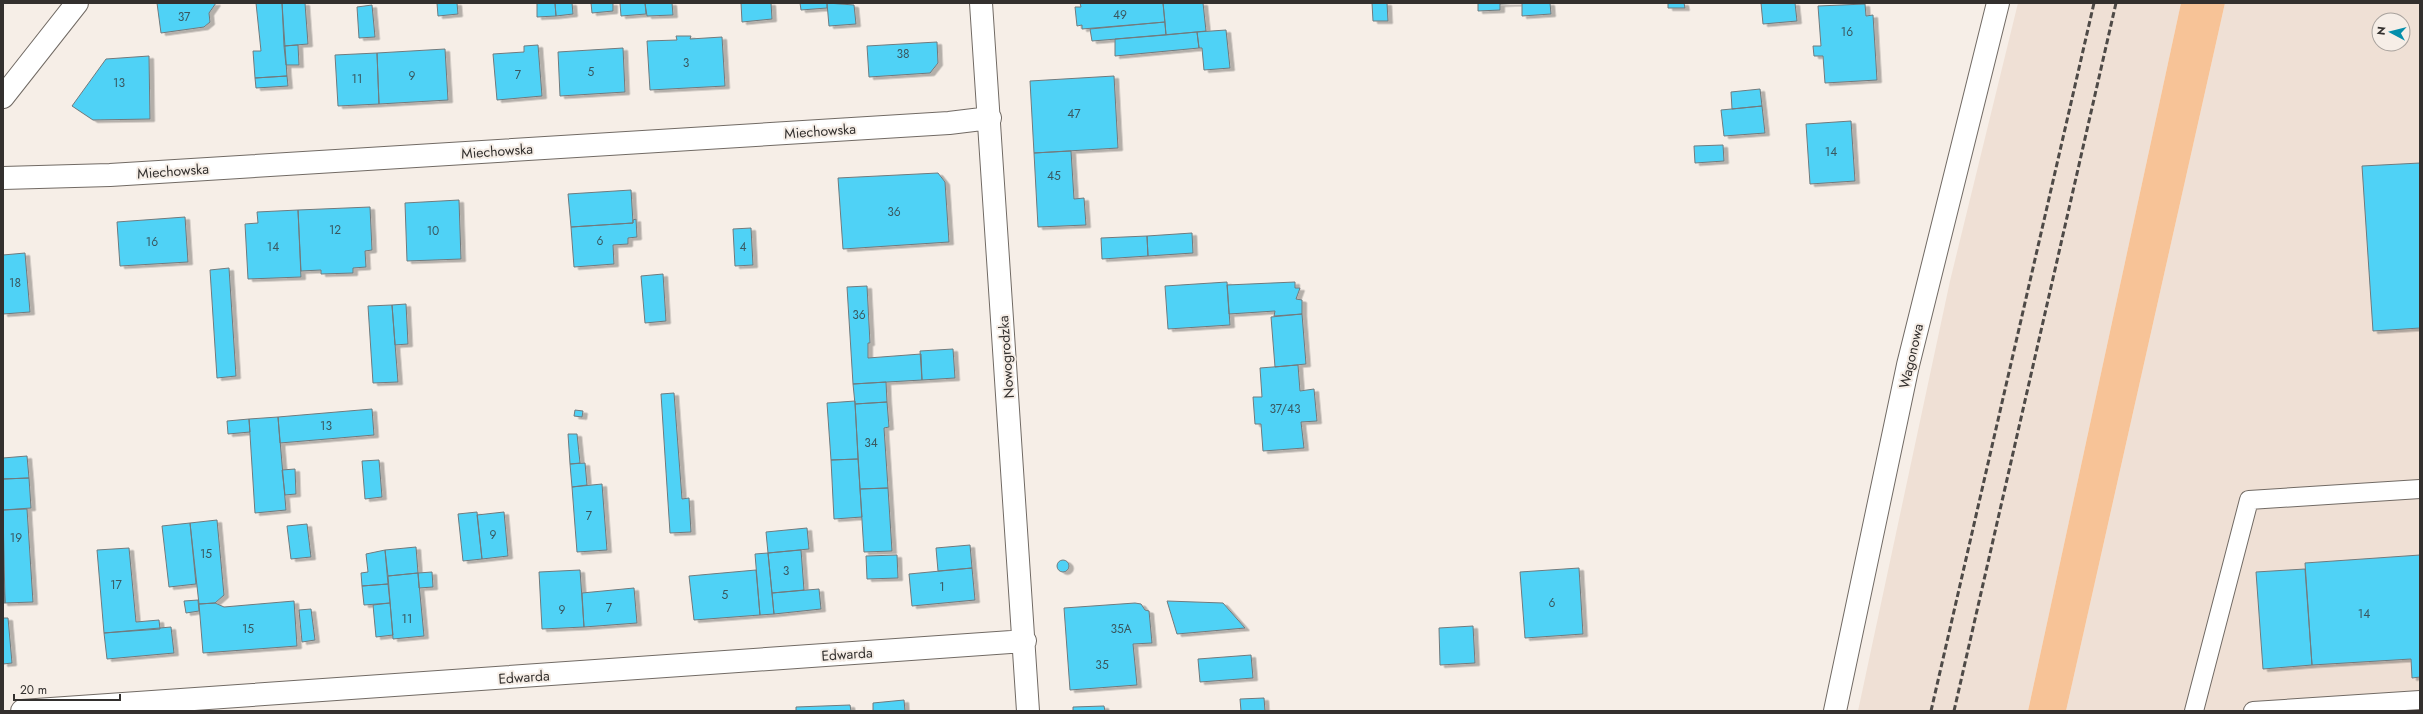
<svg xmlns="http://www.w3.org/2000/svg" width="2423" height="714" font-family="Jost,sans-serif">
<defs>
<filter id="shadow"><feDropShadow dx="4.5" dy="2.5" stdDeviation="0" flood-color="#0004"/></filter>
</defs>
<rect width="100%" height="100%" fill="#f6eee7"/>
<path fill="#efe0d5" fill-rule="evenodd" d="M2018 3H2181L2028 711H1858L1950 281Z
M2225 3H2420V711H2066ZM2379 20H2403V44H2379Z"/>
<path fill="#f7c397" d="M2181 3H2225L2066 711H2028Z"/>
<path fill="#50d2f6" stroke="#717a7d" filter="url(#shadow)" d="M157 3H216L209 13 210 22 204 27 161 33Z
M256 3H282L287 76 255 78 253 51H261Z
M282 3H305L308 44 284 46Z
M437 3H457L458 14 438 16Z
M537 3H555L556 16 537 17Z
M555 3H572L573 14 556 16Z
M591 3H613V11L592 13Z
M620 3H645L646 14 621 16Z
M645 3H672L673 15 647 16Z
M741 3H771L772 19 742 22Z
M800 3H827V8L801 10Z
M827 3 854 5 856 24 829 26Z
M1080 3H1163L1165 22 1082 29V25L1077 26 1075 7H1081Z
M1163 3H1203L1206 31 1166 35Z
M1372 3H1387L1388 21H1373Z
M1478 3H1522L1500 4V10L1478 11Z
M1522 3H1550L1551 14 1522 16Z
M1668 3H1684L1685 8H1668Z
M1761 3H1795L1797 21 1763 24Z
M1865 4 1866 16 1873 15 1877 80 1825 83 1823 56H1814L1813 46H1821L1818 6Z
M372 5 375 37 359 38 357 7Z
M1165 22 1166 35 1092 41 1090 29Z
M1226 30 1230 68 1204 70 1202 48H1199L1197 32Z
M1197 32 1199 48 1115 56V39Z
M676 36H691L690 39 722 37 725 86 650 90 647 41 677 40Z
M937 42 938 63 930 73 869 77 867 46Z
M298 45 299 65H286L284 46Z
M538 45 542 96 497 100 493 54 524 52V46Z
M623 48 625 92 560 96 558 52Z
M445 49 448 100 379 104 377 53Z
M377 53 379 104 338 106 335 55Z
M149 56 150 119 93 120 72 106 106 59Z
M287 76 288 86 256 88 255 78Z
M1114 76 1118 148 1034 153 1030 81Z
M1760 89 1762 106 1732 109 1731 92Z
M1762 106 1765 133 1724 136 1721 110Z
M1851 121 1855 181 1810 184 1806 124Z
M1723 145 1724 161 1695 163 1694 146Z
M1071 151 1074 199 1084 198 1086 225 1038 227 1034 153Z
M2420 163V328L2373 331 2362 166Z
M938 173 945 182 949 242 843 249 838 178Z
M631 190 633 223 571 227 568 194Z
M459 200 461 259 407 261 405 203Z
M370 207 372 250 365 251 366 267 353 268V273L321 274V270L301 271 298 210Z
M298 210 301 277 248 279 245 224 258 223 257 212Z
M185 217 188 262 120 266 117 222Z
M636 219 637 237 628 238V244L613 245 614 264 574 267 571 227 633 223V220Z
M751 228 753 265 735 266 733 229Z
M1192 233 1193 253 1148 256 1147 236Z
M1147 236 1148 256 1102 259 1101 238Z
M25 253 30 312 3 314V255Z
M229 268 236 376 217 378 210 270Z
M663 274 666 321 645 323 641 276Z
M1227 282 1230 325 1168 329 1165 286Z
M1295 282V288H1300L1296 299 1302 300V314L1274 316 1275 311 1229 314 1227 285Z
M867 286 870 343H868V358L921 354 922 380 853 384 847 287Z
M406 304 408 344 395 345 392 305Z
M392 305 398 382 373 383 368 306Z
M1302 314 1306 364 1275 367 1271 317Z
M953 349 955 378 922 380 920 351Z
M1298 365 1300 391 1314 389 1317 421 1301 422 1304 448 1263 451 1261 424H1255L1253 397H1262L1260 368Z
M886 382 887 402 855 404 853 384Z
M674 393 682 499 689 498 691 532 670 533 661 394Z
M855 401 858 459 831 460 827 403Z
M887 402 889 427 884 428 888 488 860 489 855 404Z
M372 409 374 435 280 443 278 417Z
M575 410 583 411 582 417 574 416Z
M278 417 286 510 255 513 249 419Z
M249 419 250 432 228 434 227 421Z
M568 434H577L580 463 570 464Z
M27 456 29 478 3 479V458Z
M858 459 862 517 834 519 831 460Z
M379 460 382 497 365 499 362 461Z
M585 463 587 485 572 487 570 464Z
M295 469 296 494 285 495 282 470Z
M29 478 31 508 3 510V479Z
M602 484 607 550 577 552 572 487Z
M888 488 892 551 864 552 860 489Z
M27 509 33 602 5 603 3 510Z
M477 512 482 559 463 561 458 514Z
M504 512 508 556 482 559 477 515Z
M217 520 224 595 215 603 199 604 190 523Z
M190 523 196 584 169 587 162 526Z
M307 524 311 557 291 559 287 526Z
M807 528 809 549 768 553 766 532Z
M970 545 972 568 938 571 936 548Z
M416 547 418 573 388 576 385 550Z
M129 548 136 622 159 620 160 629 104 633 97 550Z
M385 550 388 584 362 586 361 573 368 572 366 554Z
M801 550 804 590 772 593 768 553Z
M768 553 774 614 760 615 755 554Z
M897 555 898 578 867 579 866 556Z
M2420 555V677L2412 678 2411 659 2312 665 2305 563Z
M1057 566a6 6 0 1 1 12 0a6 6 0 1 1-12 0Z
M3 566 5 603H3Z
M972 568 975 600 912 606 909 574Z
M1579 568 1583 634 1525 638 1520 572Z
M2305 569 2312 665 2263 669 2256 572Z
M580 570 584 627 542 629 539 572Z
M756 570 760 615 694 620 689 576Z
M432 572 433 587 419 588 418 573Z
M418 573 424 636 393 639 388 576Z
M388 584 390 603 364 605 362 586Z
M634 588 637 623 584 627 582 593Z
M819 589 821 609 774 614 772 593Z
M198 600 199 611 186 613 184 601Z
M294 601 297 646 203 653 199 604 215 603 224 607Z
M1167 601 1223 603 1245 628 1177 634Z
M390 603 393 635 376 637 373 605Z
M1135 603 1141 604 1145 610 1149 611 1152 643 1133 644 1137 685 1070 690 1064 608Z
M311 609 315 640 302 642 299 610Z
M3 618H8L12 663 3 664Z
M1473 626 1475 663 1440 665 1439 628Z
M171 627 174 653 107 659 104 633Z
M1251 655 1253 678 1200 682 1198 659Z
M1264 698 1265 711H1241L1240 699Z
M904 700 905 711H873V703Z
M850 705 851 711H796V707Z
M1104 706 1105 711H1073V707Z"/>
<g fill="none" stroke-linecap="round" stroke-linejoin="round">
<defs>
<path id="lane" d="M2194 711 2249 500 2420 489
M2253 711 2420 700"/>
<path id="street" d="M981 3 1028 711
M3 97 77 3
M3 178 110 175 949 123 990 118
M22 711 1025 641
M1835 711 1908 365 1998 3"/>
</defs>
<use href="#lane" stroke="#716a64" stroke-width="20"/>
<use href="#street" stroke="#716a64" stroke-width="24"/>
<use href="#lane" stroke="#fff" stroke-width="18"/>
<use href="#street" stroke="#fff" stroke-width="22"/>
<path stroke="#4e4a47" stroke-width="3" stroke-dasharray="6 3" stroke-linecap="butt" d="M1931 711 2094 3
M1954 711 2116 3"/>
</g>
<g text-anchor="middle" stroke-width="4" stroke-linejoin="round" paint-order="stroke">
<g font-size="12" fill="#3a5860">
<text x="1120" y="19">49</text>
<text x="184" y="21">37</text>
<text x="1847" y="36">16</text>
<text x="903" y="58">38</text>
<text x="686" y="67">3</text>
<text x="591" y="76">5</text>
<text x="518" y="79">7</text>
<text x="412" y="80">9</text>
<text x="357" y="83">11</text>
<text x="119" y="87">13</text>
<text x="1074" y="118">47</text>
<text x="1831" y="156">14</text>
<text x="1054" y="180">45</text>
<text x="894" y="216">36</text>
<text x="335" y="234">12</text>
<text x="433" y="235">10</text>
<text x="600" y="245">6</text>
<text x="152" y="246">16</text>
<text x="273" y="251">14</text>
<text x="743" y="251">4</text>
<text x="15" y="287">18</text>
<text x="859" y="319">36</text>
<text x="1285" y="413">37/43</text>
<text x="326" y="430">13</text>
<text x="871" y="447">34</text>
<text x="589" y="520">7</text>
<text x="493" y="539">9</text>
<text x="16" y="542">19</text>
<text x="206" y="558">15</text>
<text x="786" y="575">3</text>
<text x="116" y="589">17</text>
<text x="942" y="591">1</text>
<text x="725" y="599">5</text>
<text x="1552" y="607">6</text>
<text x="609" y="612">7</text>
<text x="562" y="614">9</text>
<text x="2364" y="618">14</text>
<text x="407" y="623">11</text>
<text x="248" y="633">15</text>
<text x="1121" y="633">35A</text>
<text x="1102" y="669">35</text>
</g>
<g font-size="14" fill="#33302e" stroke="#f6eee7">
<text transform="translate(820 131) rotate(-4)" y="5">Miechowska</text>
<text transform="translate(497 151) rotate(-4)" y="5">Miechowska</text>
<text transform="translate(173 171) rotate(-4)" y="5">Miechowska</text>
<text transform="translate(1911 356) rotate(-77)" y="5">Wagonowa</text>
<text transform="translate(1006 357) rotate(-94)" y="5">Nowogrodzka</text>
<text transform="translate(847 654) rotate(-4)" y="5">Edwarda</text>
<text transform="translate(524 677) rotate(-4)" y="5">Edwarda</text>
</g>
</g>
<rect width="2423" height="714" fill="none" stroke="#33302e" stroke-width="8"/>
<g transform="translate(2391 32) rotate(277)"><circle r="19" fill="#f6eee7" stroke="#a8a29d"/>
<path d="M0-3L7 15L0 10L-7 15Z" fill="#048fac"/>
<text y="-6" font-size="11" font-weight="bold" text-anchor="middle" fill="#33302e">N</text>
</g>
<path d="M14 694v6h106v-6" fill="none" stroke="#33302e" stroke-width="2"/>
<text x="20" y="694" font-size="12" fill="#33302e" stroke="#f6eee7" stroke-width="3" paint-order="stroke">20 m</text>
</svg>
